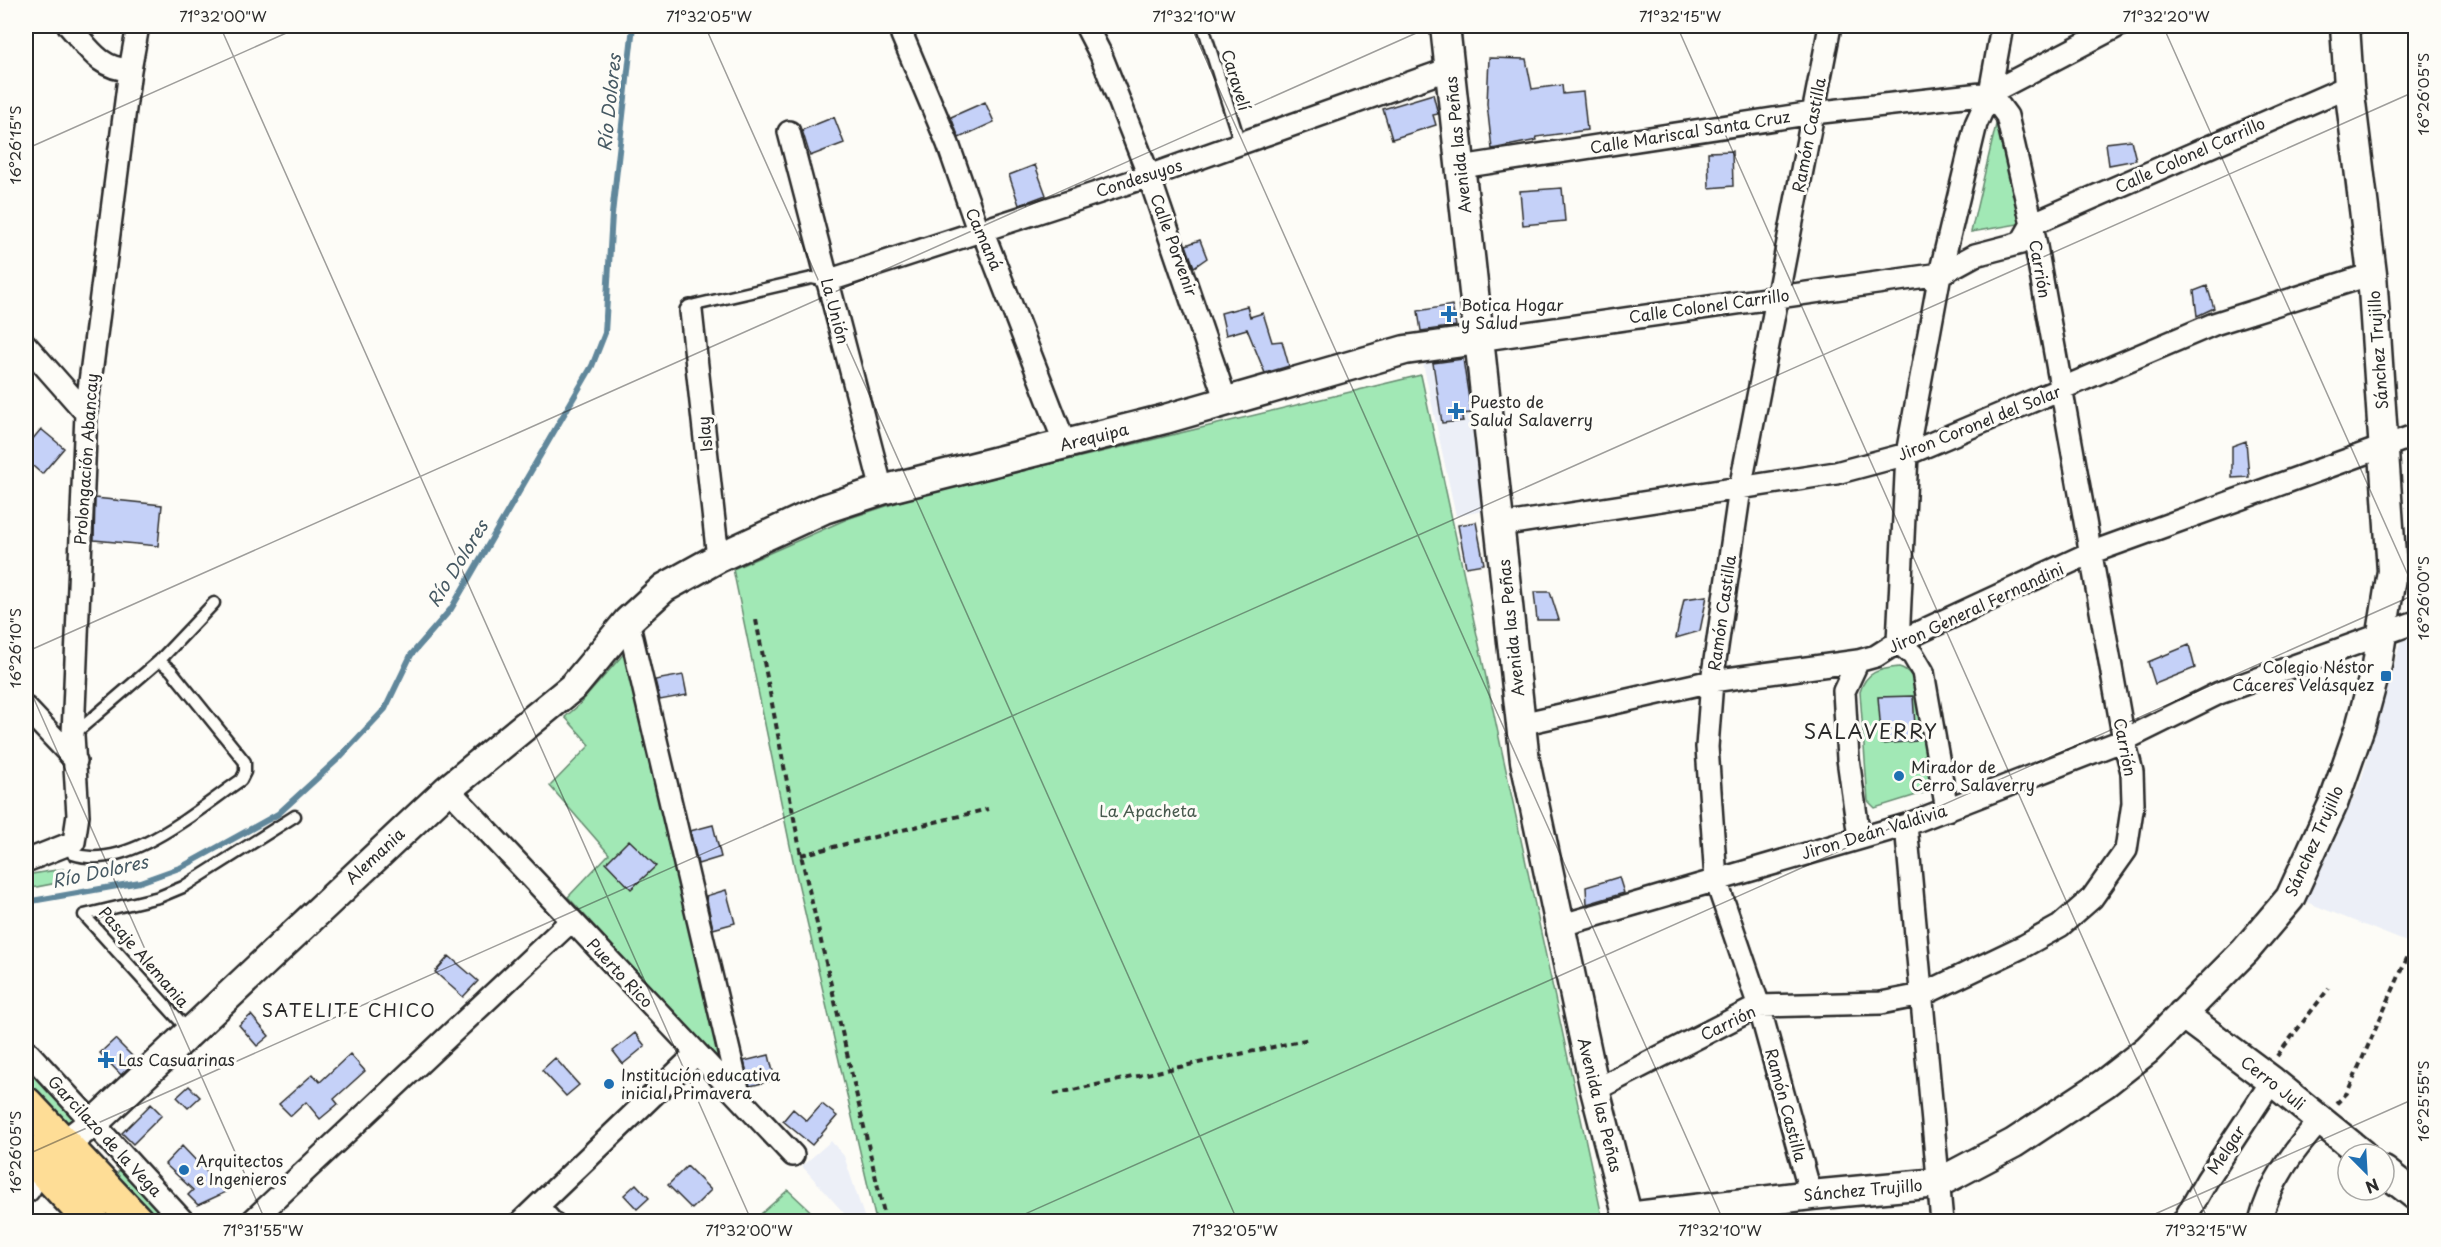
<svg xmlns="http://www.w3.org/2000/svg" width="2441" height="1247" font-family="'Playpen Sans',sans-serif">
<rect width="100%" height="100%" fill="#fdfcf7"/>
<filter id="ink" filterUnits="userSpaceOnUse"><feTurbulence type="fractalNoise" baseFrequency=".0167" numOctaves="2"/><feDisplacementMap in="SourceGraphic" scale="12" xChannelSelector="R" yChannelSelector="G"/><feConvolveMatrix kernelMatrix="1 2 1 2 8 2 1 2 1" color-interpolation-filters="sRGB"/></filter>
<g filter="url(#ink)">
<path fill="#eceff7" d="M1471 355 1489 510 1456 516 1423 363Z
M2415 623V926L2409 943 2304 901 2336 838 2362 778 2405 626Z
M831 1141 844 1156 865 1219 862 1221H851L802 1166Z"/>
<path fill="#a1e8b5" stroke="#668a70" stroke-width="1.5" d="M1998 116 2036 221 1971 232Z
M1421 375 1603 1221H876L794 865 733 569 847 519 914 497Z
M627 650 730 1075 568 897 609 854 550 786 590 745 565 717 578 706Z
M1899 667C1910 670 1913 678 1917 689L1932 783 1926 792 1875 808 1868 801 1860 692C1866 671 1880 669 1899 667Z
M63 869 62 882 26 889V875Z
M26 1064 75 1116V1122L69 1128 26 1089Z
M122 1168 173 1221H155L112 1178Z
M788 1190 821 1221H753Z"/>
<g fill="none" stroke-linecap="round" stroke-linejoin="round">
<path stroke="#61879b" stroke-width="6" d="M26 902 140 882 182 867 278 814 339 758 385 709 411 655 451 609 592 366 605 333 612 214 633 26"/>
</g>
<path fill="#c5d1f8" stroke="#2b2b2b" stroke-width="1.5" d="M1489 58 1526 59 1532 89 1562 85 1563 94 1583 92 1587 130 1536 137 1537 140 1492 149 1487 104Z
M1433 94 1438 114 1433 115 1436 125 1392 139 1383 109Z
M985 102 994 122 959 138 951 117Z
M834 117 844 143 810 156 802 130Z
M2131 140 2136 160 2109 165 2106 143Z
M1732 151 1733 186 1709 188 1708 152Z
M1035 165 1046 195 1019 205 1009 175Z
M1562 188 1565 221 1523 225 1520 191Z
M1200 240 1207 258 1194 267 1186 245Z
M2207 286 2214 308 2197 316 2194 291Z
M1452 305 1456 326 1421 331 1418 311Z
M1247 306 1250 317 1263 313 1272 342 1282 341 1289 366 1265 373 1247 329 1226 335 1221 313Z
M1463 359 1471 413 1461 414 1463 421 1442 423 1433 363Z
M41 429 64 448 42 474 26 460V447Z
M2246 441 2249 477 2232 478V446Z
M95 498 162 505 158 546 94 540Z
M1476 522 1484 564 1466 567 1458 525Z
M1534 592H1550L1559 620H1537Z
M1707 596 1700 631 1676 638 1684 599Z
M2189 645 2195 668 2155 684 2148 662Z
M683 675 687 695 660 700 655 680Z
M1913 696 1916 741 1882 744 1878 697Z
M713 825 721 857 698 864 690 831Z
M629 840 656 866 631 889 606 863Z
M1619 877 1624 893 1587 904 1586 887Z
M726 890 735 923 713 929 706 896Z
M449 956 478 981 463 997 435 972Z
M251 1015 269 1036 257 1046 239 1025Z
M635 1033 645 1046 623 1064 613 1051Z
M115 1039 136 1060 121 1075 100 1053Z
M350 1054 365 1071 334 1099 338 1104 320 1119 306 1102 291 1116 279 1104 313 1074 320 1082Z
M769 1055 775 1080 750 1086 744 1061Z
M555 1058 579 1085 566 1096 542 1070Z
M189 1086 200 1097 188 1108 177 1097Z
M151 1104 162 1115 133 1144 122 1133Z
M822 1104 837 1116 812 1145 783 1121 793 1109 807 1121Z
M182 1146 226 1192 198 1205 188 1195 193 1190 165 1164Z
M687 1166 711 1190 692 1209 668 1185Z
M636 1184 649 1198 637 1209 624 1195Z"/>
<g fill="none" stroke-linecap="round" stroke-linejoin="round">
<defs>
<path id="lane" d="M1203 26 1240 143
M691 311 695 305 812 278 827 281
M73 735 159 661 214 603
M74 842 73 854C128 872 198 809 241 780L245 772V762L171 670 159 661
M189 1031 84 915 159 897 183 887 295 816
M541 1202 559 1222"/>
<path id="street" d="M69 26C88 47 99 69 130 70
M903 26 902 35 948 144 978 230 986 240 1065 444
M1086 26 1101 55 1149 176 1226 401
M789 132 882 490
M1461 167 1813 113 1990 93 2118 26
M827 281 1149 176 1449 69
M691 311 718 558
M1478 340 1940 274 1975 255 2021 243 2032 224 2349 86
M26 345 86 413
M1500 525 1836 473 1907 454 2214 324 2372 274
M628 621 740 1098
M1858 661 1844 691 1848 759 1859 837
M26 708 76 761
M1521 724 1712 681 1858 661 1876 656 1898 642 2090 553 2416 435
M448 789 793 1155
M1947 810 1923 672 1913 655 1898 642 1907 454 1940 274 1976 124 1990 93 2002 26
M1906 825 1942 1222
M26 861 74 842 78 815 73 735 86 413 130 70 138 26
M1559 926 1906 825 2124 740 2219 693 2416 622
M26 1050 184 1222
M1595 1090 1759 1006 1881 1003 1922 995 2024 946 2060 926 2092 898 2126 850 2133 803 2132 772 2124 740 2032 224 2007 116 1990 93
M1811 1195 1759 1006 1716 880 1707 747 1712 681 1740 489 1830 26
M251 1222 571 921
M521 1222 696 1054
M2183 1222 2207 1180 2272 1081
M2260 1222C2270 1181 2293 1152 2320 1121"/>
<path id="secondary" d="M1445 26 1525 761 1595 1090 1629 1222
M2182 1014 2272 1081 2362 1154
M47 1158 101 1116 448 789 574 686 628 621 664 588 718 558 824 509 882 490 1165 419 1405 350 1478 340
M2384 1171 2416 1196
M26 1188 39 1165
M1628 1217 1811 1195 1938 1183 2014 1143 2105 1083 2147 1050 2245 951 2290 898 2333 804 2361 724 2377 665 2392 571 2372 274 2349 86 2345 26"/>
<path id="primary" d="M26 1104 137 1222
M26 1151 92 1222"/>
</defs>
<use href="#lane" stroke="#2b2b2b" stroke-width="15"/>
<use href="#street" stroke="#2b2b2b" stroke-width="26"/>
<use href="#secondary" stroke="#2b2b2b" stroke-width="33"/>
<use href="#primary" stroke="#2b2b2b" stroke-width="38"/>
<path stroke="#2b2b2b" stroke-width="4" stroke-dasharray="6 4.5" stroke-linecap="butt" d="M756 620 801 855 886 1222
M801 855 988 809
M2277 1056 2329 988
M1054 1094 1310 1039
M2336 1104 2347 1093 2416 938"/>
<use href="#lane" stroke="#fdfcf7" stroke-width="10"/>
<use href="#street" stroke="#fdfcf7" stroke-width="21"/>
<use href="#secondary" stroke="#fdfcf7" stroke-width="28"/>
<use href="#primary" stroke="#fedd96" stroke-width="33"/>
</g>
</g>
<path fill="none" stroke="#2b2b2b" stroke-width="1.5" stroke-opacity="0.45" d="M220 26 752 1222M705 26 1238 1222M1191 26 1724 1222M1677 26 2209 1222M2163 26 2416 593M26 149 302 26M26 652 1432 26M26 681 266 1222M26 1155 2416 91M1007 1222 2416 594M2137 1222 2416 1098"/>
<g fill="#1f6fb2" stroke="#fdfcf7" stroke-width="2">
<path d="M1446 305h6v6h6v6h-6v6h-6v-6h-6v-6h6z"/>
<path d="M1453 402h6v6h6v6h-6v6h-6v-6h-6v-6h6z"/>
<rect x="2380" y="670" width="12" height="12" rx="3"/>
<circle cx="1899" cy="776" r="6"/>
<path d="M103 1051h6v6h6v6h-6v6h-6v-6h-6v-6h6z"/>
<circle cx="609" cy="1084" r="6"/>
<circle cx="184" cy="1170" r="6"/>
</g>
<g text-anchor="middle" stroke-width="6" stroke-linejoin="round" paint-order="stroke">
<g font-size="16" fill="#2b2b2b" stroke="#fdfcf7">
<text transform="translate(1236 80) rotate(73)" y="6">Caravelí</text>
<text transform="translate(1690 132) rotate(-9)" y="6">Calle Mariscal Santa Cruz</text>
<text transform="translate(1809 135) rotate(-79)" y="6">Ramón Castilla</text>
<text transform="translate(1458 145) rotate(-96)" y="6">Avenida las Peñas</text>
<text transform="translate(2190 155) rotate(-24)" y="6">Calle Colonel Carrillo</text>
<text transform="translate(1139 178) rotate(-18)" y="6">Condesuyos</text>
<text transform="translate(984 239) rotate(66)" y="6">Camaná</text>
<text transform="translate(1174 245) rotate(70)" y="6">Calle Porvenir</text>
<text transform="translate(2040 269) rotate(80)" y="6">Carrión</text>
<text transform="translate(1709 306) rotate(-8)" y="6">Calle Colonel Carrillo</text>
<text transform="translate(835 311) rotate(75)" y="6">La Unión</text>
<text transform="translate(2378 350) rotate(-94)" y="6">Sánchez Trujillo</text>
<text transform="translate(1979 423) rotate(-22)" y="6">Jiron Coronel del Solar</text>
<text transform="translate(705 434) rotate(-96)" y="6">Islay</text>
<text transform="translate(1094 437) rotate(-14)" y="6">Arequipa</text>
<text transform="translate(86 459) rotate(-86)" y="6">Prolongación Abancay</text>
<text transform="translate(1976 608) rotate(-25)" y="6">Jiron General Fernandini</text>
<text transform="translate(1722 613) rotate(-82)" y="6">Ramón Castilla</text>
<text transform="translate(1511 628) rotate(-96)" y="6">Avenida las Peñas</text>
<text transform="translate(2125 747) rotate(79)" y="6">Carrión</text>
<text transform="translate(1874 832) rotate(-17)" y="6">Jiron Deán Valdivia</text>
<text transform="translate(2314 841) rotate(-66)" y="6">Sánchez Trujillo</text>
<text transform="translate(375 856) rotate(-43)" y="6">Alemania</text>
<text transform="translate(144 957) rotate(49)" y="6">Pasaje Alemania</text>
<text transform="translate(620 973) rotate(47)" y="6">Puerto Rico</text>
<text transform="translate(1728 1023) rotate(-26)" y="6">Carrión</text>
<text transform="translate(2273 1083) rotate(38)" y="6">Cerro Juli</text>
<text transform="translate(1600 1105) rotate(76)" y="6">Avenida las Peñas</text>
<text transform="translate(1786 1105) rotate(75)" y="6">Ramón Castilla</text>
<text transform="translate(105 1136) rotate(47)" y="6">Garcilazo de la Vega</text>
<text transform="translate(2226 1150) rotate(-57)" y="6">Melgar</text>
<text transform="translate(1863 1190) rotate(-5)" y="6">Sánchez Trujillo</text>
</g>
<g font-size="16" fill="#2b2b2b" stroke="#fdfcf7" text-anchor="start">
<text x="1461" y="311">Botica Hogar<tspan x="1461" dy="18">y Salud</tspan></text>
<text x="1470" y="408">Puesto de<tspan x="1470" dy="18">Salud Salaverry</tspan></text>
<text x="2374" y="673" text-anchor="end">Colegio Néstor<tspan x="2374" dy="18">Cáceres Velásquez</tspan></text>
<text x="1911" y="773">Mirador de<tspan x="1911" dy="18">Cerro Salaverry</tspan></text>
<text x="118" y="1066">Las Casuarinas</text>
<text x="621" y="1081">Institución educativa<tspan x="621" dy="18">inicial Primavera</tspan></text>
<text x="196" y="1167">Arquitectos<tspan x="196" dy="18">e Ingenieros</tspan></text>
</g>
<g font-size="16" fill="#485a4e" stroke="#fdfcf7">
<text x="1148" y="817">La Apacheta</text>
</g>
<g font-size="18" font-style="italic" fill="#465963" stroke="#fdfcf7">
<text transform="translate(610 103) rotate(-84)" y="6">Río Dolores</text>
<text transform="translate(458 564) rotate(-58)" y="6">Río Dolores</text>
<text transform="translate(100 872) rotate(-12)" y="6">Río Dolores</text>
</g>
<g font-size="18" letter-spacing="1.5" fill="#2b2b2b" stroke="#fdfcf7">
<text x="349" y="1017">SATELITE CHICO</text>
</g>
<g font-size="20" letter-spacing="1.5" fill="#2b2b2b" stroke="#fdfcf7">
<text x="1871" y="739">SALAVERRY</text>
</g>
</g>
<rect width="2441" height="1247" fill="none" stroke="#fdfcf7" stroke-width="66"/>
<g transform="translate(2366 1172) rotate(156)"><circle r="28" fill="#fdfcf7" stroke="#a9a8a5" stroke-width="1.5"/>
<path d="M0-4.5L10 22L0 15L-10 22Z" fill="#1f6fb2"/>
<text y="-9" font-size="16" font-weight="bold" text-anchor="middle" fill="#2b2b2b">N</text>
</g>
<rect x="33" y="33" width="2375" height="1181" fill="none" stroke="#2b2b2b" stroke-width="2"/>
<g font-size="15" text-anchor="middle" fill="#2b2b2b">
<text x="223" y="22">71°32'00"W</text>
<text x="709" y="22">71°32'05"W</text>
<text x="1194" y="22">71°32'10"W</text>
<text x="1680" y="22">71°32'15"W</text>
<text x="2166" y="22">71°32'20"W</text>
<text transform="translate(2424 94) rotate(-90)" y="5">16°26'05"S</text>
<text transform="translate(16 145) rotate(-90)" y="5">16°26'15"S</text>
<text transform="translate(2424 598) rotate(-90)" y="5">16°26'00"S</text>
<text transform="translate(16 648) rotate(-90)" y="5">16°26'10"S</text>
<text transform="translate(2424 1101) rotate(-90)" y="5">16°25'55"S</text>
<text transform="translate(16 1152) rotate(-90)" y="5">16°26'05"S</text>
<text x="263" y="1236">71°31'55"W</text>
<text x="749" y="1236">71°32'00"W</text>
<text x="1235" y="1236">71°32'05"W</text>
<text x="1720" y="1236">71°32'10"W</text>
<text x="2206" y="1236">71°32'15"W</text>
</g>
</svg>
